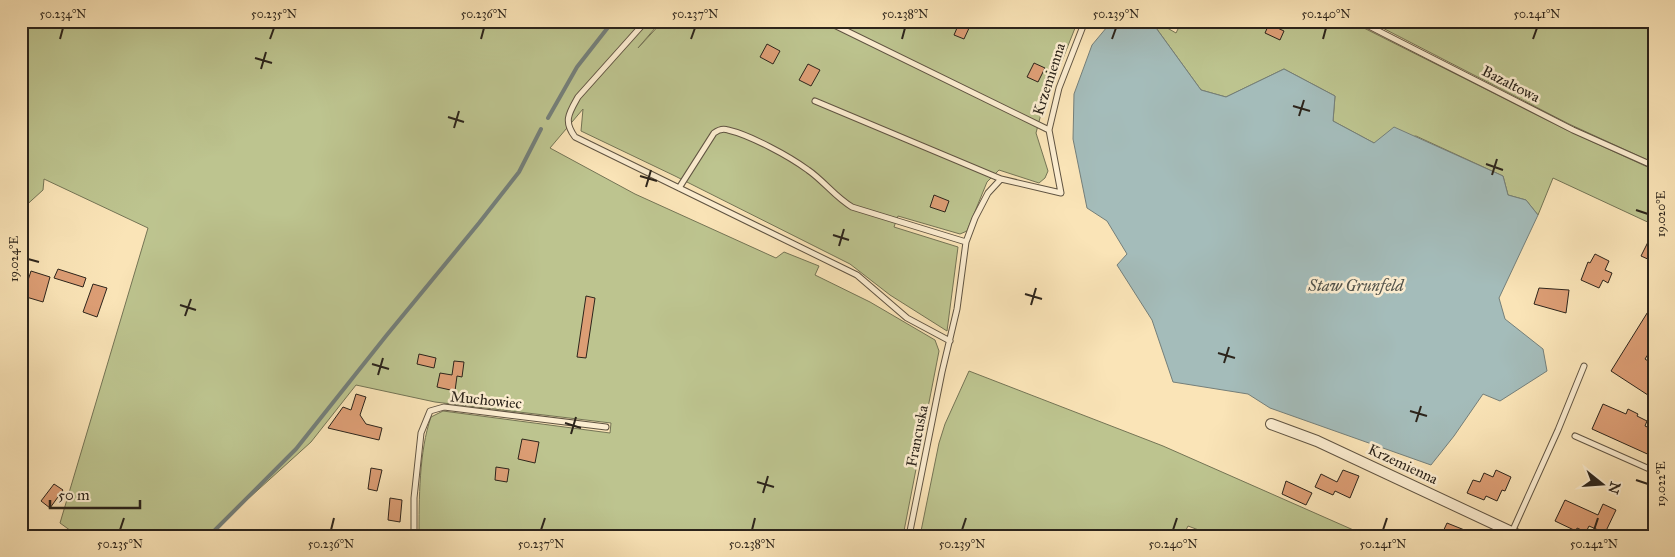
<svg xmlns="http://www.w3.org/2000/svg" width="1675" height="557" font-family="'IM FELL Great Primer',serif">
<rect width="100%" height="100%" fill="#fae4b7"/>
<filter id="stains"><feTurbulence type="fractalNoise" baseFrequency=".004" numOctaves="4"/><feColorMatrix values="0 0 0 0 .2 0 0 0 0 .09 0 0 0 0 .02 0 0 0 .5 -.17"/></filter>
<radialGradient id="worn" r=".72"><stop offset=".6" stop-color="#630" stop-opacity="0"/><stop offset="1" stop-color="#630" stop-opacity=".3"/></radialGradient>
<path fill="#bdc48f" stroke="#747455" d="M21 21H661L638 48 663 21H1073L1077 23 1041 114 1036 133 1048 171 1045 178 1039 183 999 170 987 182 967 231 960 234 898 216 894 227 958 247 947 331 890 295 850 264 675 176 581 131 583 109 550 148 635 194 776 258 784 252 819 266 815 275 870 302 935 340 939 351 903 536H419C419 500 419 451 431 417L443 411 610 433 611 423 435 402 356 385 311 442 207 536H78L60 523 148 228 44 179 43 190 21 210Z
M1151 21H1155L1176 33 1182 21H1350L1567 130 1654 170V225L1553 178 1538 215 1526 200 1508 195 1503 176 1416 136 1374 143 1333 121 1335 96 1284 69 1226 97 1201 90Z
M1369 21H1654V163L1569 124Z
M969 371 1163 446 1367 536H1204V532L1188 526 1186 530 1187 536H920L939 443 945 424Z"/>
<path fill="#a4bcba" stroke="#747f7a" d="M1112 21H1151L1201 90 1226 97 1284 69 1335 96 1333 121 1374 143 1394 127 1503 176 1508 195 1526 200 1538 215 1499 298 1505 319 1543 349 1547 371 1500 401 1483 394 1454 436 1431 465 1270 408 1248 394 1173 382 1152 320 1117 265 1127 254 1107 221 1087 208 1073 139 1074 94 1092 45Z"/>
<g fill="none" stroke-linecap="round" stroke-linejoin="round">
<path stroke="#747f7a" stroke-width="4" d="M548 118 577 67 613 21
M209 536 296 449 386 336 479 223 519 172 541 129"/>
</g>
<path fill="#dd9e75" stroke="#2c241b" d="M960 21 970 26 964 39 954 35Z
M1269 24 1284 31 1280 40 1265 33Z
M767 44 780 51 773 64 760 57Z
M1034 63 1045 68 1038 82 1027 77Z
M808 64 820 70 811 86 799 80Z
M934 195 949 201 945 212 930 207Z
M1654 230V252L1650 260 1641 256Z
M1595 254 1609 261 1605 270 1612 273 1608 283 1603 280 1599 288 1581 280 1588 262 1590 263Z
M58 269 86 278 83 287 54 278Z
M31 271 50 277 43 302 23 296Z
M93 284 107 288 97 317 83 312Z
M1539 288 1569 290 1566 313 1534 304Z
M586 296 595 298 586 358 577 357Z
M1654 302V345L1645 359 1654 365V399L1611 371Z
M419 354 436 358 434 368 417 364Z
M454 361 464 362 462 377 457 376 455 391 437 387 440 373 452 375Z
M356 394 366 397 360 415 366 424 382 428 379 440 328 428 343 407 351 410Z
M1603 404 1626 414 1628 409 1638 414 1637 416 1647 421 1645 426 1654 430V457L1592 429Z
M522 439 539 442 535 463 518 459Z
M496 467 509 469 507 482 495 480Z
M371 468 382 470 377 491 368 489Z
M1343 470 1359 476 1350 498 1335 491 1333 495 1315 487 1321 474 1337 482Z
M1496 470 1511 477 1505 491 1502 490 1497 501 1486 496 1484 500 1467 493 1473 480 1480 482 1484 473 1493 477Z
M1286 481 1312 493 1306 505 1282 494Z
M54 484 63 490 50 508 41 501Z
M390 498 402 500 400 522 388 520Z
M1565 500 1598 515 1603 504 1616 510 1605 533 1589 526 1586 532 1577 528 1576 531 1555 521Z
M1447 523 1477 535V536H1441Z"/>
<g fill="none" stroke-linecap="round" stroke-linejoin="round">
<defs>
<path id="lane" d="M646 21 578 97C569 113 563 121 575 137L857 275 907 318 950 341
M826 21 1049 130
M1359 21 1573 130 1654 166
M815 101 1001 179
M679 188 714 133C718 130 723 128 728 130 750 135 789 156 808 170 824 181 835 197 852 207L966 242
M1575 436 1654 471
M1512 532 1558 430 1584 366
M414 536V498L421 433 430 411 444 407 606 427
M909 536 942 372 957 309 966 242 975 218 988 193 1001 179 1061 193 1049 130 1059 88 1085 21"/>
<path id="street" d="M1271 424 1317 441 1520 536"/>
</defs>
<use href="#lane" stroke="#605442" stroke-width="7"/>
<use href="#street" stroke="#605442" stroke-width="12"/>
<use href="#lane" stroke="#fcedd0" stroke-width="5"/>
<use href="#street" stroke="#fcedd0" stroke-width="10"/>
</g>
<path fill="none" stroke="#2c241b" stroke-width="2" d="M60 39 63 28M270 39 274 28M481 39 484 28M691 39 695 28M902 39 905 28M1112 39 1116 28M1323 39 1326 28M1533 39 1537 28M255 58 272 63M261 69 266 52M1293 106 1310 111M1299 116 1304 100M448 117 464 122M454 128 459 111M1486 164 1503 170M1492 175 1497 159M640 176 657 181M646 187 651 170M1636 210 1648 214M833 235 849 240M839 246 844 229M28 259 39 262M1025 294 1042 299M180 305 196 310M1031 305 1036 288M185 316 191 299M1218 353 1235 358M1224 363 1229 347M372 364 389 369M378 375 383 358M1410 411 1427 416M1416 422 1421 406M565 423 581 428M571 434 576 417M1636 480 1648 484M757 482 774 487M763 493 768 476M120 530 124 518M331 530 334 518M541 530 545 518M752 530 755 518M962 530 966 518M1173 530 1177 518M1383 530 1387 518M1594 530 1598 518"/>
<g text-anchor="middle" stroke-width="5" stroke-linejoin="round" paint-order="stroke">
<g font-size="15" fill="#2c241b" stroke="#fcedd0">
<text transform="translate(1049 79) rotate(-72)" y="5">Krzemienna</text>
<text transform="translate(1511 84) rotate(27)" y="5">Bazaltowa</text>
<text transform="translate(486 400) rotate(6)" y="5">Muchowiec</text>
<text transform="translate(917 436) rotate(-79)" y="5">Francuska</text>
<text transform="translate(1403 464) rotate(25)" y="5">Krzemienna</text>
</g>
<g font-size="16" font-style="italic" fill="#50524b" stroke="#fcedd0">
<text x="1356" y="291">Staw Grunfeld</text>
</g>
</g>
<rect width="1675" height="557" fill="none" stroke="#fae4b7" stroke-width="55"/>
<g transform="translate(1602 484) rotate(107)" stroke="#fcedd0" stroke-width="4" paint-order="stroke">
<path d="M0-4L9 19L0 12L-9 19Z" fill="#2c241b"/>
<text y="-8" font-size="14" font-weight="bold" text-anchor="middle" fill="#2c241b">N</text>
</g>
<path d="M50 500v8h90v-8" fill="none" stroke="#2c241b" stroke-width="2.5"/>
<text x="58" y="500" font-size="15" fill="#2c241b" stroke="#fcedd0" stroke-width="4" paint-order="stroke">50 m</text>
<rect x="28" y="28" width="1620" height="502" fill="none" stroke="#2c241b" stroke-width="2"/>
<g font-size="12" text-anchor="middle" fill="#2c241b">
<text x="63" y="18">50.234°N</text>
<text x="274" y="18">50.235°N</text>
<text x="484" y="18">50.236°N</text>
<text x="695" y="18">50.237°N</text>
<text x="905" y="18">50.238°N</text>
<text x="1116" y="18">50.239°N</text>
<text x="1326" y="18">50.240°N</text>
<text x="1537" y="18">50.241°N</text>
<text transform="translate(1661 214) rotate(-90)" y="4">19.020°E</text>
<text transform="translate(14 259) rotate(-90)" y="4">19.024°E</text>
<text transform="translate(1661 484) rotate(-90)" y="4">19.022°E</text>
<text x="120" y="548">50.235°N</text>
<text x="331" y="548">50.236°N</text>
<text x="541" y="548">50.237°N</text>
<text x="752" y="548">50.238°N</text>
<text x="962" y="548">50.239°N</text>
<text x="1173" y="548">50.240°N</text>
<text x="1383" y="548">50.241°N</text>
<text x="1594" y="548">50.242°N</text>
</g>
<rect width="100%" height="100%" filter="url(#stains)"/>
<rect width="100%" height="100%" fill="url(#worn)"/>
</svg>
